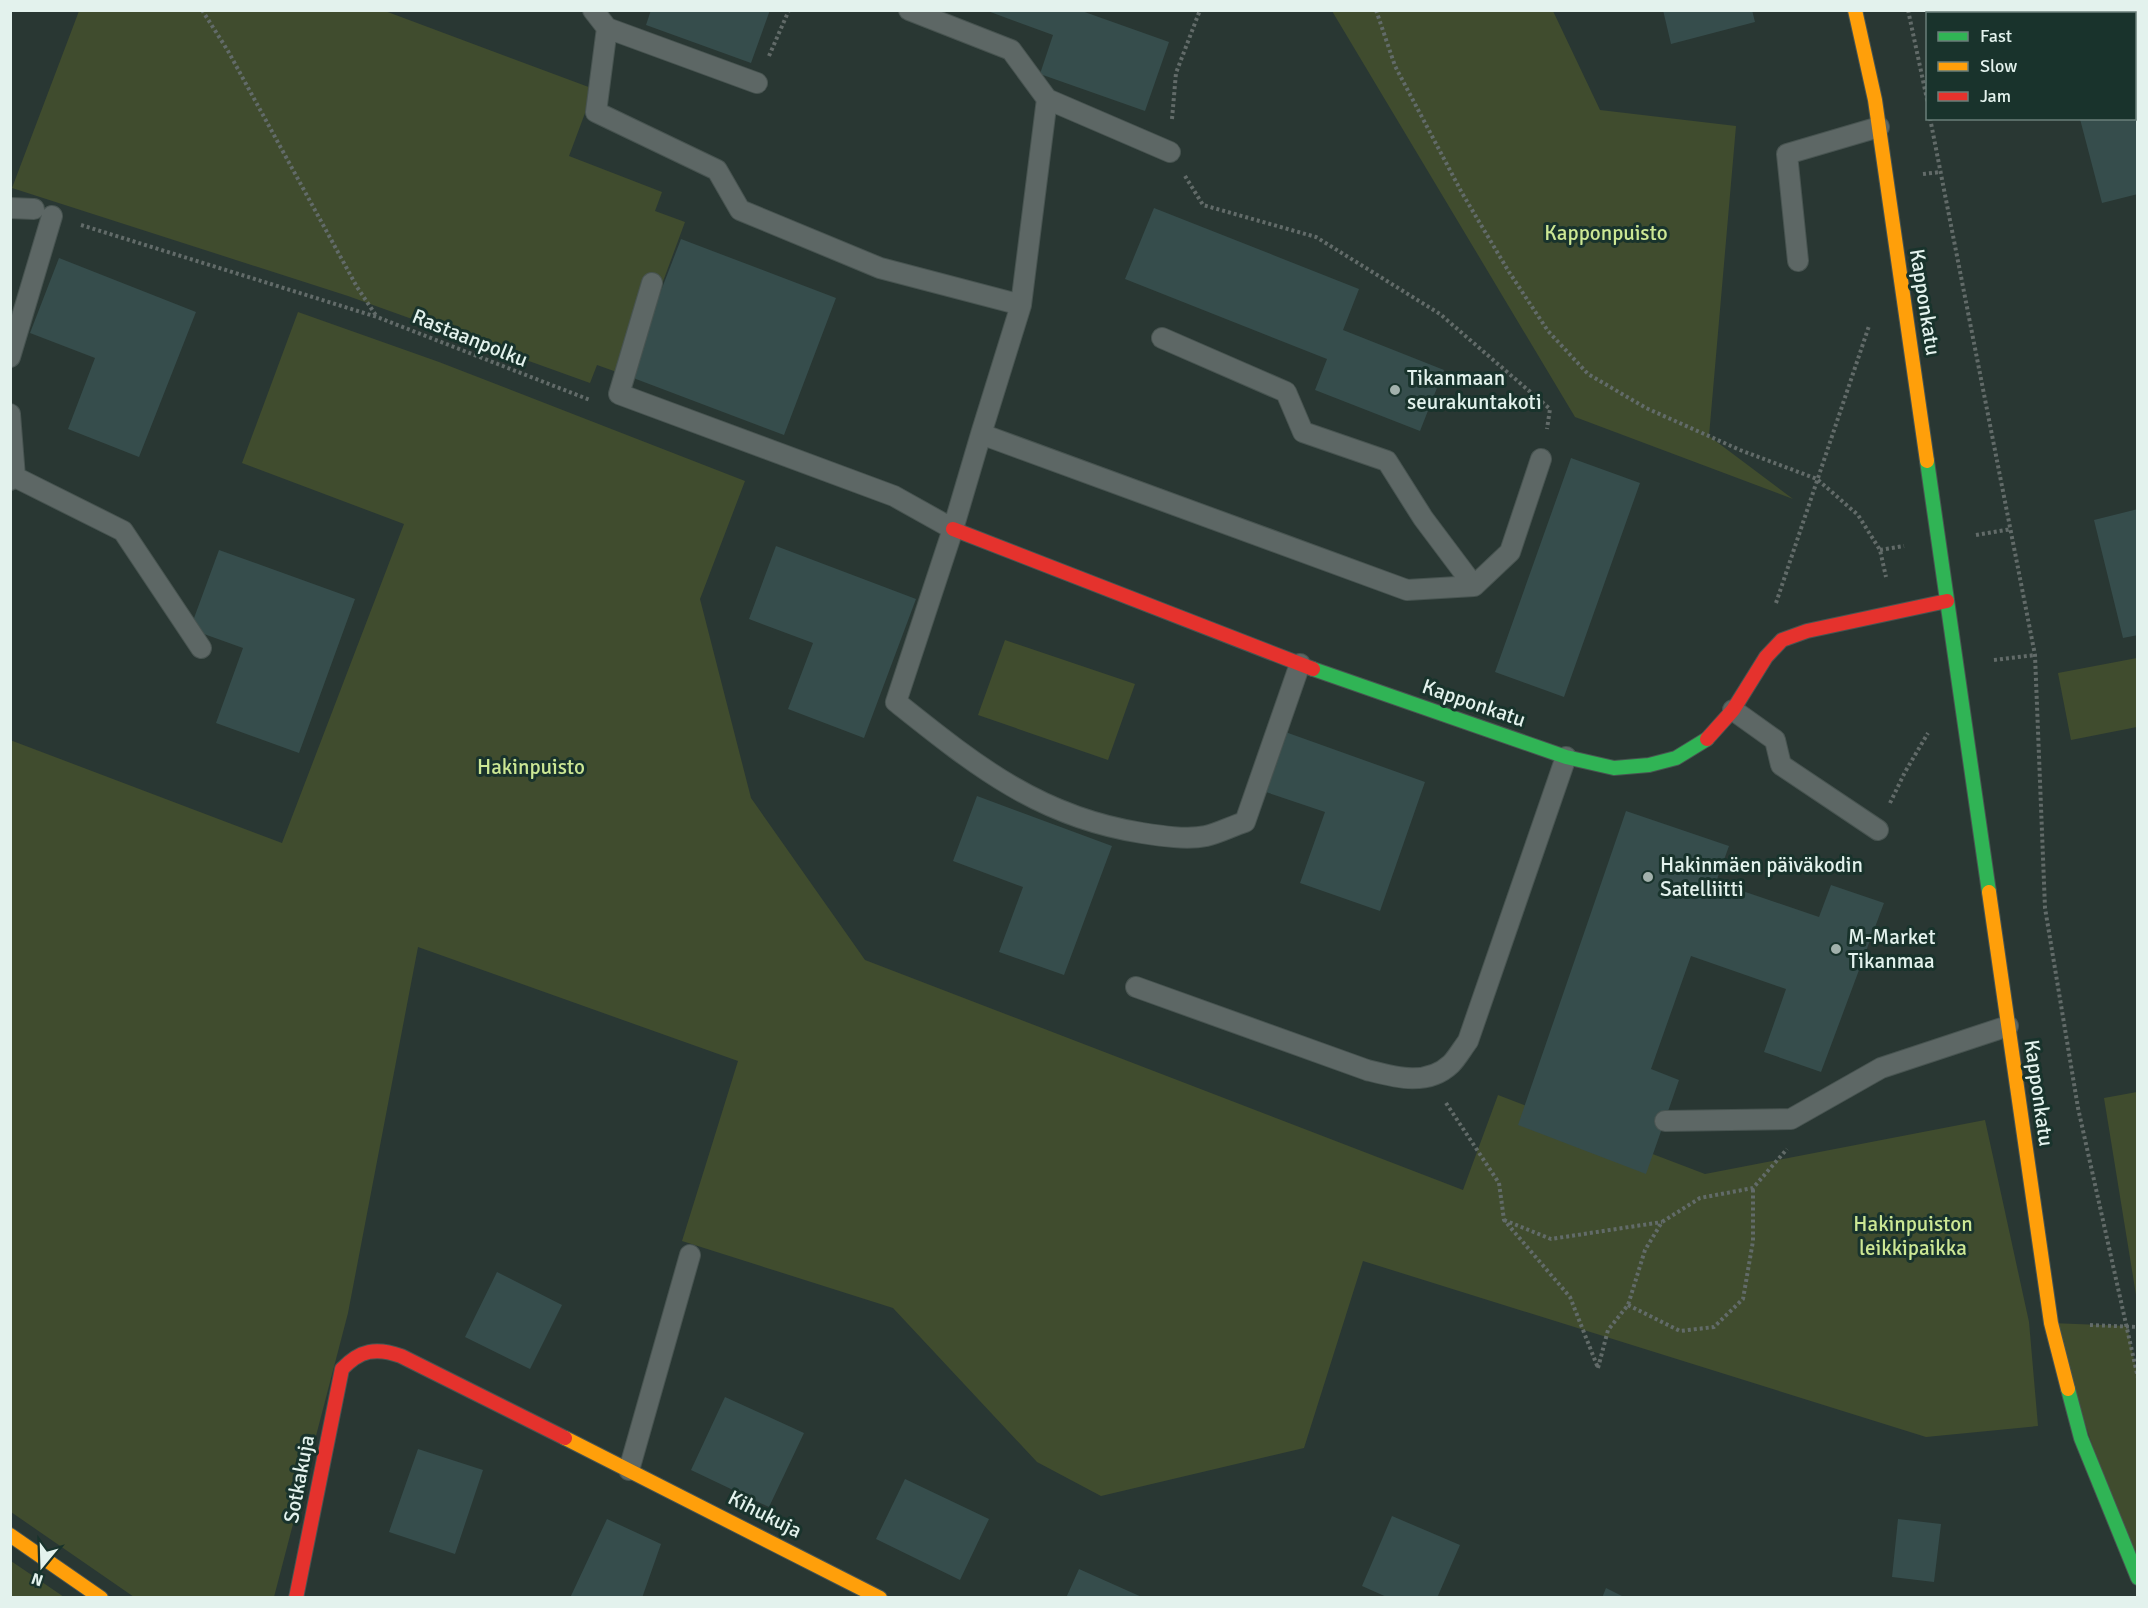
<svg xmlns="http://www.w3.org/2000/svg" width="2148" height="1608" font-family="Signika,sans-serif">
<rect width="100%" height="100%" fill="#293733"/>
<path fill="#404c2e" d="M79 11H385L594 89 569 156 662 192 655 211 685 222 628 376 597 365 590 383 348 296 12 188Z
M1332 11H1553L1600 110 1736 126 1709 436 1793 499 1575 417Z
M298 312 439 362 745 481 700 599 751 798 865 960 1463 1190 1498 1095 1705 1174 1985 1120 2029 1322 2038 1426 1926 1437 1363 1261 1304 1448 1101 1496 1037 1462 893 1308 682 1241 738 1061 418 947 348 1313 274 1597H134L11 1512 10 740 282 843 404 524 242 463Z
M1005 640 1135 684 1108 760 978 715Z
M2137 658V727L2071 740 2058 673Z
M2137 1092H2138L2137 1301 2104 1098Z
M2051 1323 2127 1326 2138 1378 2137 1578Z
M10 1561H11L64 1597H11Z"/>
<path fill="#364d4c" d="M651 10H770L751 63 646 25Z
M985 10H1079L1169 42 1145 111 1040 74 1053 35Z
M1663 10H1752L1755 22 1671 44Z
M2138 104V194L2102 203 2080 119 2134 118V105Z
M1154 208 1359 289 1343 330 1444 370 1420 431 1315 390 1327 359 1125 279Z
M681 239 836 298 784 435 628 376Z
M59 258 196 312 139 457 68 429 95 358 30 333Z
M1571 458 1640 483 1564 697 1495 672Z
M2138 509V635L2123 638 2094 520Z
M776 546 916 599 864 738 788 709 813 643 749 619Z
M219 550 355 599 299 753 216 723 243 648 190 629Z
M1277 729 1425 782 1380 911 1300 883 1325 812 1257 789Z
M977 796 1112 846 1064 975 999 952 1023 887 953 861Z
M1626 811 1729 846 1716 882 1819 917 1831 885 1884 903 1821 1072 1764 1052 1786 989 1691 956 1651 1069 1679 1080 1646 1174 1518 1125Z
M497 1272 562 1305 530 1369 465 1337Z
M725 1397 804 1433 769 1507 691 1470Z
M418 1449 483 1470 455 1554 389 1532Z
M905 1479 989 1519 960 1580 876 1539Z
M1392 1516 1460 1545 1437 1598H1389L1362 1586Z
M607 1519 661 1544 642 1598H570Z
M1898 1519 1941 1524 1934 1582 1892 1577Z
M1079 1569 1144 1598H1066Z
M1606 1588 1626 1598H1602Z"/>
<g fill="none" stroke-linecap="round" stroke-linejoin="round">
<defs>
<path id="lane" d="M593 10 607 28
M909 10 1011 50 1047 99 1021 305
M757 83 607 28 596 112 717 170 740 210 880 268 1021 305 981 434
M1047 99 1170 152
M10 208 34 209
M1798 261 1787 154 1879 127
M652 283 619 394 894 496 953 529
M1162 338 1286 392 1303 432 1387 461 1423 518 1474 586
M10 357 52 216
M10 414 15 477
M10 480 15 477 123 531 201 648
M1300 664 1245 822C1232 826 1219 833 1206 836 1187 840 1161 836 1142 833 1039 817 975 765 896 702L953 529 981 434 1407 590 1474 586 1510 552 1541 459
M1733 710 1775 740 1781 765 1878 830
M1136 987 1367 1070C1394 1077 1427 1087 1451 1064 1457 1058 1462 1049 1468 1041L1566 757
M1665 1121 1791 1119 1881 1068 2008 1026
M629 1470 690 1255"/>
<path id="fast" d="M1927 461 1989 892
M1313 669 1566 757 1614 768 1649 765 1676 758 1707 739
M2068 1389 2081 1438 2138 1578"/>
<path id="slow" d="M1855 10 1875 100 1927 461
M1989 892 2051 1323 2068 1389
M565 1438 880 1598
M10 1535 101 1598"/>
<path id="jam" d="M953 529 1313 669
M1707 739 1733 710 1766 657 1782 640 1807 631 1947 601
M296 1598 342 1369C360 1350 376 1347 401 1356L565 1438"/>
</defs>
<use href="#lane" stroke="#485451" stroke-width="22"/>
<use href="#fast" stroke="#485451" stroke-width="16"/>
<use href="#slow" stroke="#485451" stroke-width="16"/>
<use href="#jam" stroke="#485451" stroke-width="16"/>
<path stroke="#626b69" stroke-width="4" stroke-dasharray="3 3" stroke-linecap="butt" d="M202 10 228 51 357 287 377 317
M1376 10 1395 66 1462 193 1509 272 1548 331 1588 374 1646 408 1740 450 1817 479 1858 515 1880 550 1886 577
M1908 10 1928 104
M769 56 789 10
M1930 118 2035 655 2045 908 2078 1108 2138 1378
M1172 119 1176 73 1200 10
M1923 174 1941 172
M1185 176 1203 205 1316 237 1440 314 1550 409 1547 429
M81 225 377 317 590 400
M1976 535 2011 529
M1880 550 1904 546
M1776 603 1869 326
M1994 660 2035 655
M1890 803 1905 772 1928 733
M1446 1103 1499 1183 1504 1220 1570 1297 1598 1368
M1504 1220 1551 1239 1662 1222
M1628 1305 1680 1331 1714 1327 1743 1299 1753 1241V1188
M2090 1325 2138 1327
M1598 1368 1608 1330 1628 1305 1645 1250 1662 1222 1700 1198 1753 1188 1787 1149"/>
<use href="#lane" stroke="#5d6765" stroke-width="20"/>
<use href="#fast" stroke="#30b455" stroke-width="14"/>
<use href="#slow" stroke="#ff9f0a" stroke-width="14"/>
<use href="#jam" stroke="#e5322d" stroke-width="14"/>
</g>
<g fill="#a2b1ac" stroke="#19332c" stroke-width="2">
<circle cx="1395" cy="390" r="6"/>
<circle cx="1648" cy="877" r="6"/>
<circle cx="1836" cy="949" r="6"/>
</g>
<g text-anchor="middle" stroke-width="6" stroke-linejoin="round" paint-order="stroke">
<g font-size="21" fill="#cce794" stroke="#19332c">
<text x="1606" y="240">Kapponpuisto</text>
<text x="531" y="774">Hakinpuisto</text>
<text x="1913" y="1231">Hakinpuiston<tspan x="1913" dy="24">leikkipaikka</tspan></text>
</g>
<g font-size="21" fill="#e3f2ed" stroke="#19332c">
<text transform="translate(1925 302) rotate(81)" y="7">Kapponkatu</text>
<text transform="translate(470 338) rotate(22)" y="7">Rastaanpolku</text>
<text transform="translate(1474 703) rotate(19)" y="7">Kapponkatu</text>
<text transform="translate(2039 1093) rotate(82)" y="7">Kapponkatu</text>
<text transform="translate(299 1479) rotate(-79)" y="7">Sotkakuja</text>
<text transform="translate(765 1514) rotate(27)" y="7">Kihukuja</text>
</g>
<g font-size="21" fill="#e3f2ed" stroke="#19332c" text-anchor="start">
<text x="1407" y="385">Tikanmaan<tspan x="1407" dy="24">seurakuntakoti</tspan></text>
<text x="1660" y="872">Hakinmäen päiväkodin<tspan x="1660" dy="24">Satelliitti</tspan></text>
<text x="1848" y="944">M-Market<tspan x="1848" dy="24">Tikanmaa</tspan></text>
</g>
</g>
<rect width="2148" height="1608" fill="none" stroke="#e3f2ed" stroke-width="24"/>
<rect x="1926" y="12" width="210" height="108" fill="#19332c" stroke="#6a7f79" stroke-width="1.5"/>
<rect x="1938" y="32" width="30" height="9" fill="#30b455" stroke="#6a7f79" stroke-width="1.5"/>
<text x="1980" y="42" font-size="18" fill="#e3f2ed">Fast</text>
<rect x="1938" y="62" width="30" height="9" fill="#ff9f0a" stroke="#6a7f79" stroke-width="1.5"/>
<text x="1980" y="72" font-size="18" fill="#e3f2ed">Slow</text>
<rect x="1938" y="92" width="30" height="9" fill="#e5322d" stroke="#6a7f79" stroke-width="1.5"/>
<text x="1980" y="102" font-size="18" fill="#e3f2ed">Jam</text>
<g transform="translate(42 1566) rotate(199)" stroke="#19332c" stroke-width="4.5" paint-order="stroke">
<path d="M0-4.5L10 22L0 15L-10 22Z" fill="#e3f2ed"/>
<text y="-9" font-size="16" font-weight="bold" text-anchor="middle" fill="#e3f2ed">N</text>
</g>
</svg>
